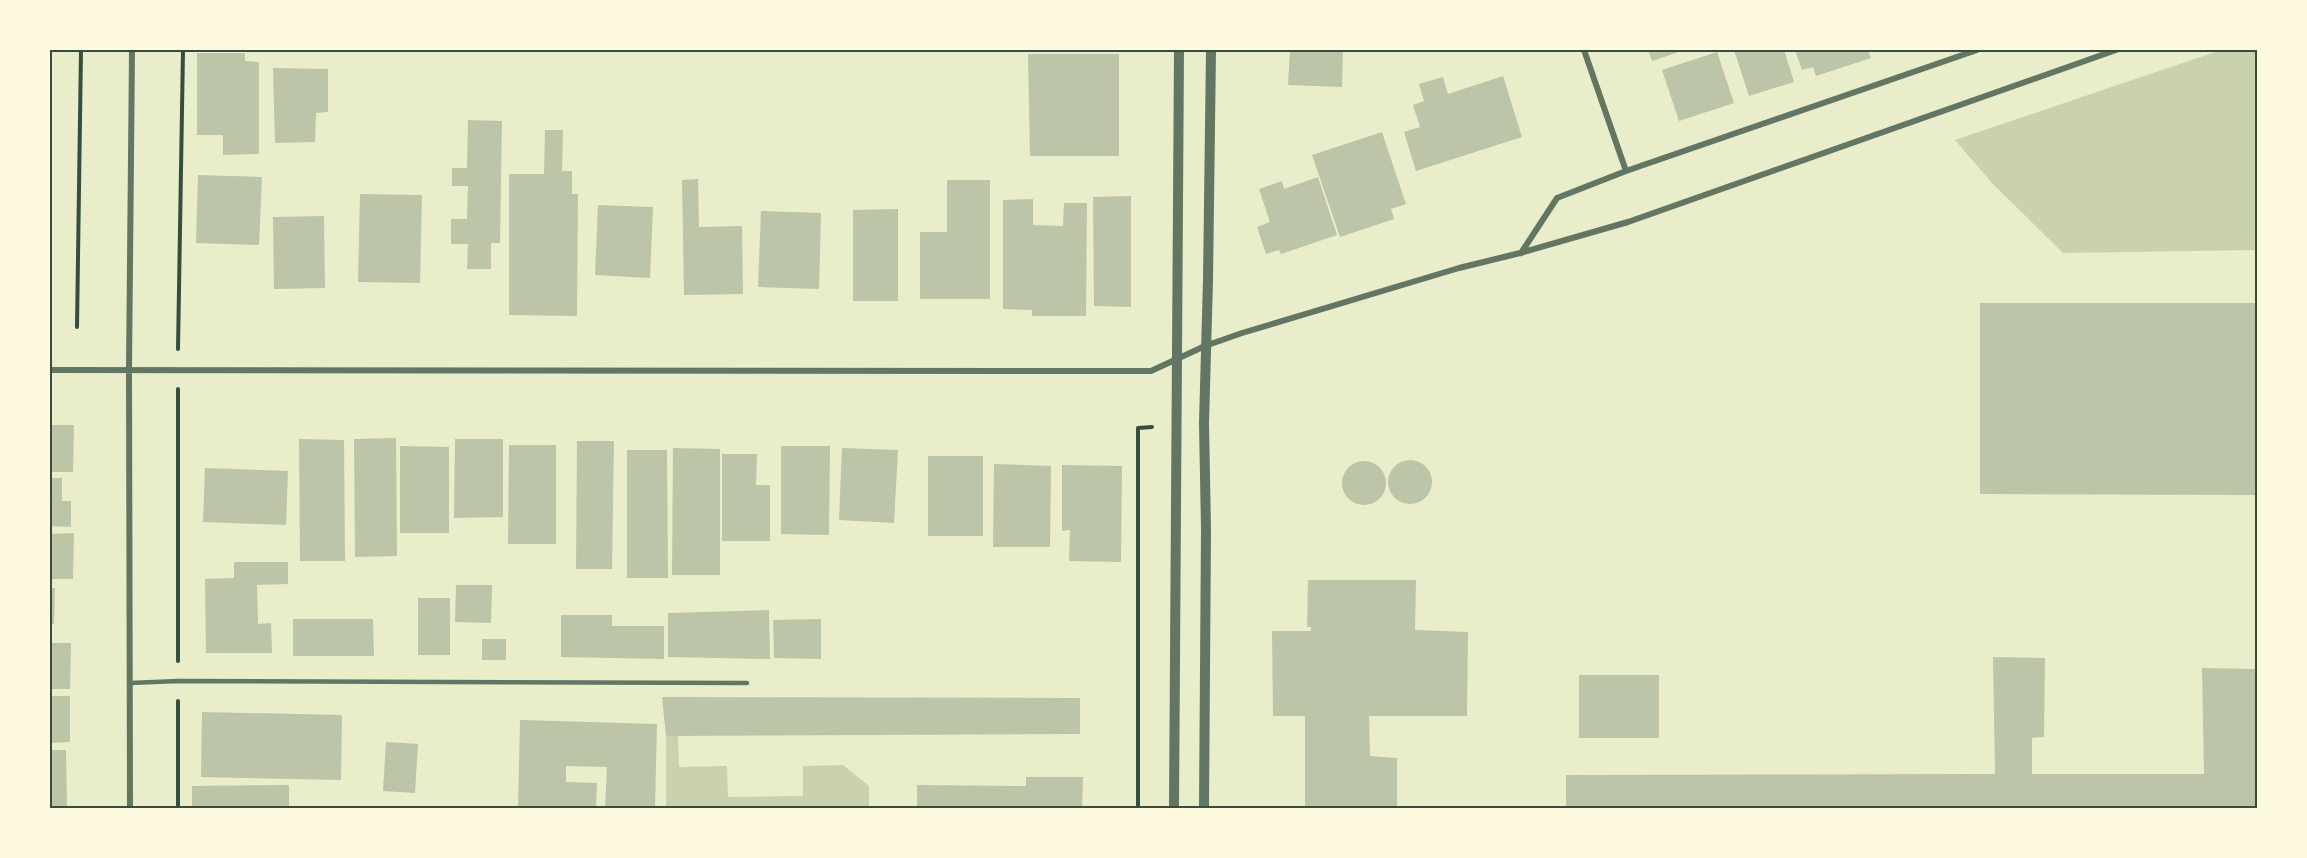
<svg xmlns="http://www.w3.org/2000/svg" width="2307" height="858" font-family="Ubuntu,sans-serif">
<rect width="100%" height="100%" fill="#e9edc9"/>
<path fill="#cad2ad" d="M2221 50H2257V250L2063 253 1991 182 1955 140Z
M666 736H678L679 767 727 766 728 797 803 796V766L843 765 869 786V808H666Z"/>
<path fill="#bcc5a7" d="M1290 50H1343L1342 87 1288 85Z
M1648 50H1685L1652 61Z
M1734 50H1784L1794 82 1749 96Z
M1795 50H1868L1871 58 1816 76 1813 67 1802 70Z
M1717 52 1734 103 1679 121 1662 70Z
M197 53H245V61L259 62V154L223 155V135H197Z
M1028 54H1119V156H1030Z
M273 68 328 69V112L316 113 315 142 275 143Z
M1503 76 1522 137 1416 171 1404 132 1420 127 1413 105 1424 101 1419 84 1443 77 1448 94Z
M468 120 502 121 500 243H491V269H467L468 244H451V219H467L468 186H452V168H467Z
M545 130H563L562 171H572V194H578L577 316 509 315V174H544Z
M1382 132 1406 204 1391 209 1394 219 1340 237 1312 155Z
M198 175 262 177 259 245 196 243Z
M1318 177 1337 235 1281 254 1279 250 1266 254 1257 227 1270 222 1259 189 1282 181 1284 189Z
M698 179 699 227 742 226 743 294 684 295 682 180Z
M947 180H990V299H920V232H947Z
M360 194 422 195 420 283 358 282Z
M1131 196V307L1094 306 1093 197Z
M1033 199V225L1063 226 1064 203H1087L1086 316H1032V310L1003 309V200Z
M598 205 653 207 650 278 595 275Z
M898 209V301H853V210Z
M761 211 821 213 819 289 758 287Z
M324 216 325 288 274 289 273 217Z
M1980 303H2258V495L1980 494Z
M50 425H74L73 472H50Z
M396 438 397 556 355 557 354 439Z
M299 439 344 440 345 561H300Z
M455 439H503V517L454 518Z
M577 441H614L612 569H576Z
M509 445H556V544H508Z
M400 446 449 447V533H400Z
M781 446H830L829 535 781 534Z
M673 448 720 449V575H672Z
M842 448 898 450 894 523 839 520Z
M627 450H667L668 578H627Z
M722 454H757L756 485H770V541H722Z
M928 456H983V536H928Z
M1388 482a22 22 0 1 1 44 0a22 22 0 1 1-44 0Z
M1342 483a22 22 0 1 1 44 0a22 22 0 1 1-44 0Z
M994 464 1051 466 1050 547H993Z
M1062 465 1122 466 1121 562 1069 561 1070 530 1062 531Z
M205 468 288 471 286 525 203 522Z
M50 478H62V501H71V527L50 526Z
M74 533 73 579H50V534Z
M234 562H288V584L257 585 258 624 271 623 272 653H206L205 579 234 578Z
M1308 580H1416L1415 630 1468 632 1467 716H1369L1370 756 1397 758V808H1305V716H1273L1272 631H1311V627H1307Z
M456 585H492L491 623 455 622Z
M50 588H55L54 624H50Z
M418 598H450V655H418Z
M769 610 770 659 668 657V613Z
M561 615H612V626H664V659L561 657Z
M293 619H373L374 656H293Z
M821 619V659L774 658 773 620Z
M482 639H506V660H482Z
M50 643H71L70 689H50Z
M1993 657 2045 658 2044 737 2032 738V774H2204L2202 668 2258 669V808H1566V775L1995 774Z
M1579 675H1659V738H1579Z
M50 696H70V742L50 743Z
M662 697 1080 698V734L666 736Z
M202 712 342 715 341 780 201 777Z
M520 720 657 724 655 808H605L607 767 566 766V782L597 783 596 808H518Z
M386 742 418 744 415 793 383 791Z
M50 750H66L67 808H50Z
M1026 777H1083L1082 808H917V785L1026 786Z
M289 785V808H192V786Z"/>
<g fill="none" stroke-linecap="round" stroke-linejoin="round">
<path stroke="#344e41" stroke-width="4" d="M77 327 81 50
M178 349 183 50
M178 389V661
M178 808V701
M1138 808V428L1152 427"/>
<path stroke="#617663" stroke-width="4.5" d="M130 683 178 681 747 683"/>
<path stroke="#617663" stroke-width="6" d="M1584 50 1626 171
M1521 253 1557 198 1626 171 1977 50
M50 370 1151 371 1205 346 1242 333 1459 268 1520 253 1628 222 2116 50
M130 808 129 369 132 50"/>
<path stroke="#617663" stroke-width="10" d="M1174 808 1179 50
M1204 808 1206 529 1204 423 1208 280 1211 50"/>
</g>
<rect width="2307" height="858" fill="none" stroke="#fefae0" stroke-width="102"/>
<rect x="51" y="51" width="2205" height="756" fill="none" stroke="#344e41" stroke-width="2"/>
</svg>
